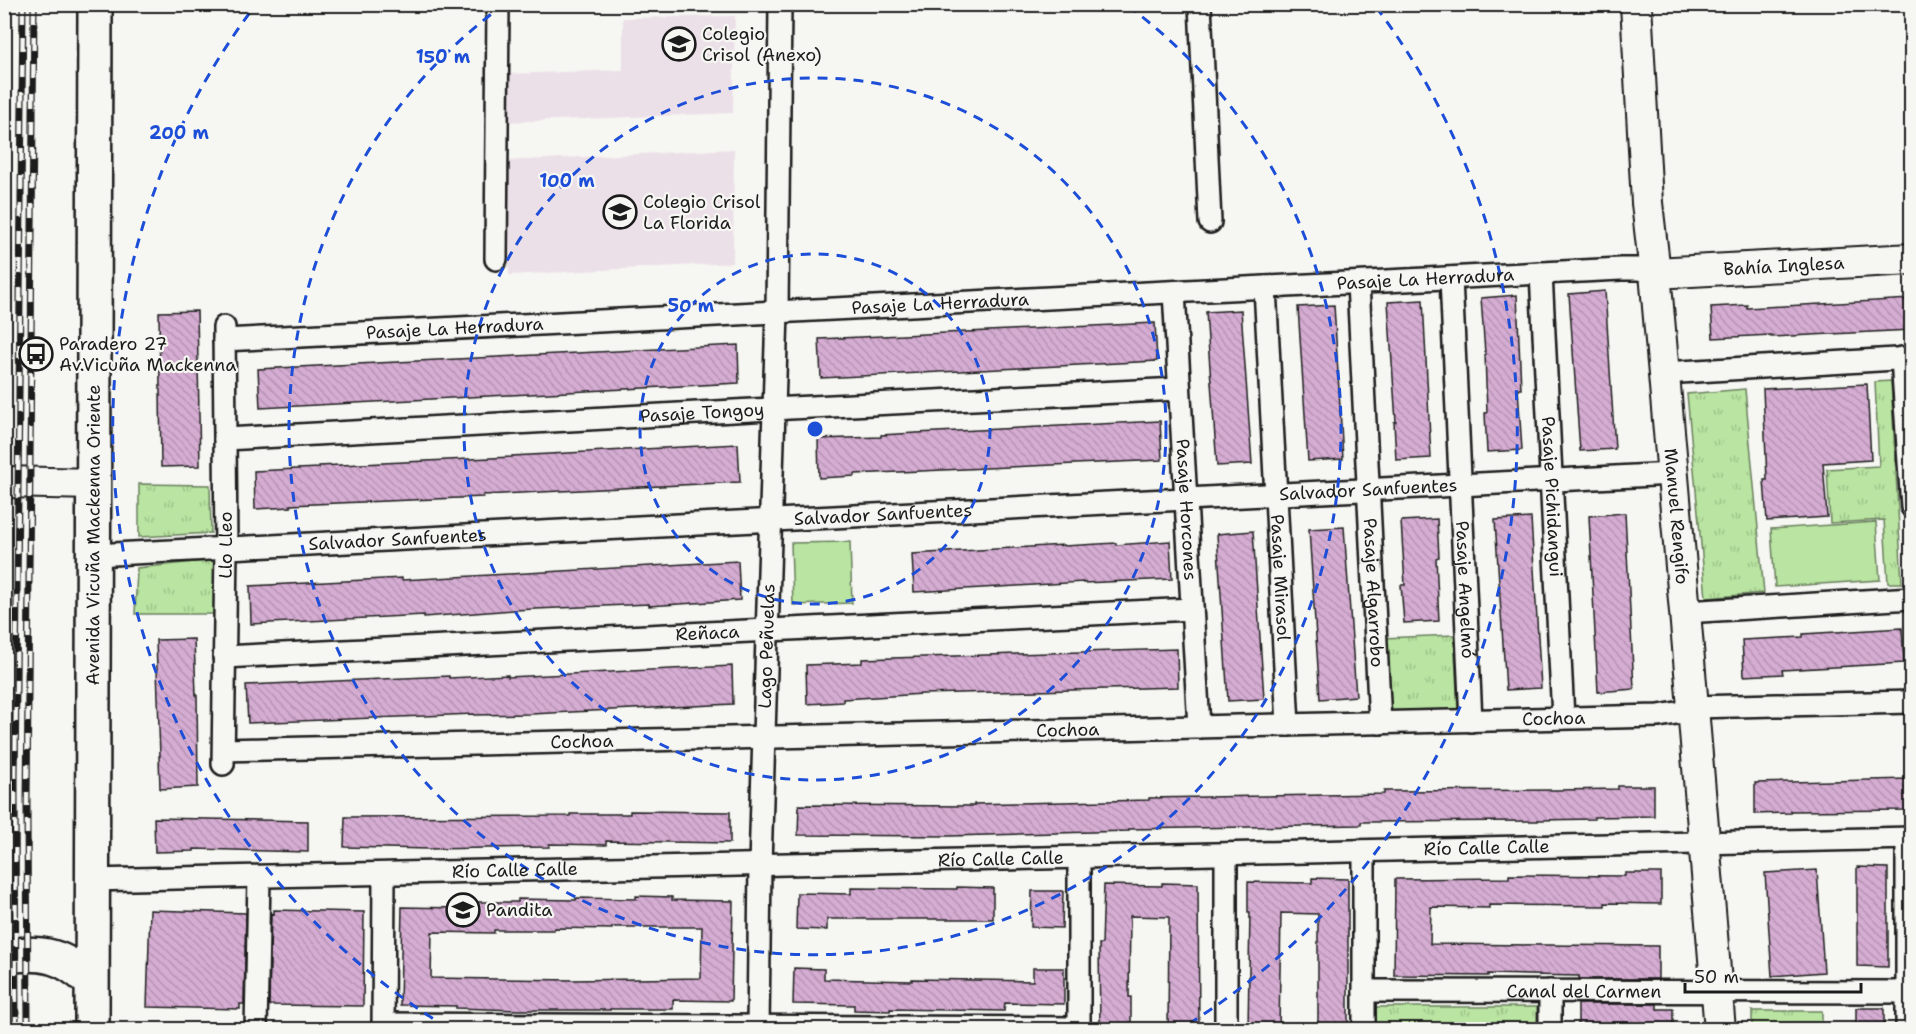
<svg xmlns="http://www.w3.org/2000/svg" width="1916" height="1034" font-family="'Shantell Sans',sans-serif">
<defs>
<pattern id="grass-tufts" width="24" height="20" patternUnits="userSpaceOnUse" patternTransform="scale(1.5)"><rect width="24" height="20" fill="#b9e4a1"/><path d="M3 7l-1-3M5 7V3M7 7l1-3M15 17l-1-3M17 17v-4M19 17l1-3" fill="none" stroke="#9ec38a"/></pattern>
<pattern id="building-back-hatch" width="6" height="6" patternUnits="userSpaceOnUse" patternTransform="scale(1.5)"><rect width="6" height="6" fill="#d5acd2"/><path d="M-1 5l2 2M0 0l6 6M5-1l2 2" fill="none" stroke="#b693b4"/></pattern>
</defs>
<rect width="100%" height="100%" fill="#f6f6f2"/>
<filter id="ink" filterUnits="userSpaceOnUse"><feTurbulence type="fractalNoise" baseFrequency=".0167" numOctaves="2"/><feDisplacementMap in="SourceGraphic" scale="12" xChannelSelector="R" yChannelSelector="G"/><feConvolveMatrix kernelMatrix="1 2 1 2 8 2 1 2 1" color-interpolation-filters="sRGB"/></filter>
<g filter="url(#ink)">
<path fill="#ece0e8" d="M735 16 733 113 507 122 506 74 623 70V18Z
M734 149 733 263 509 275 506 161Z"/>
<path fill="url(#grass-tufts)" stroke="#6a805e" stroke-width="1.5" d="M1891 381 1902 583H1888L1884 520 1830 523 1827 469 1879 466 1875 382Z
M1745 389 1764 593 1706 598 1687 394Z
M139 484 210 485 211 533 139 537Z
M214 560V614H135L137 568Z
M1454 635 1458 712 1386 715 1383 638Z
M1370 1007H1537V1029H1370Z
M1752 1011H1822V1029H1752Z"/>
<path fill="#b9e4a1" stroke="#6a805e" stroke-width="1.5" d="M1876 522 1880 580 1775 587 1771 529Z
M850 542 852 603 793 605 791 543Z"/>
<path fill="url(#building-back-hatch)" stroke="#1c1c1c" stroke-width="1.5" fill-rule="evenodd" d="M1605 291 1615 449 1580 451 1569 294Z
M1517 295 1521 389H1518L1522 450 1487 452 1485 413H1487L1485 353 1481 298Z
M1911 299V330L1771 337V335L1713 338 1711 307 1747 305V308Z
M1423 300 1431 458 1396 460 1394 422H1396L1388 302Z
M1334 305 1343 459 1308 461 1298 307Z
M1241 310 1252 464 1217 466 1206 312Z
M197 311 200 466 161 467 159 312Z
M1155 323 1157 361 821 378 819 339Z
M738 345 739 383 260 408 258 369Z
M1867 384 1871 460 1823 463 1827 517 1767 521 1764 480H1767L1763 389Z
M1160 421 1162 460 855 474V476L819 478 818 439 881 437V435L916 433Z
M738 444 740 482 483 495V497L290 505 291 507 255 509 254 471 319 468V466L512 457V456Z
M1625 513 1634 689 1598 692 1589 516Z
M1531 518 1541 688 1506 690 1495 520Z
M1437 519 1439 557 1436 558 1439 621 1404 623 1401 585H1405L1401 521Z
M1344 527 1356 696 1320 699 1309 529Z
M1253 531 1264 699 1228 701 1217 534Z
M1170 541 1172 579 1083 583V582L914 592 912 554 1064 545V546L1116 543V545Z
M738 561 740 600 649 606V604L513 610 424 617V615L251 624 250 586 402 578V580Z
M1902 628 1904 663 1782 670 1783 674 1744 676 1742 640 1803 637V634Z
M194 639 196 695H197L198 787 160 789 159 756H160L156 640Z
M1177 649 1178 687 923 694 843 699V702L807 704 806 665 862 663V659Z
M732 666 733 704 531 714 474 715V714L248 723 246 685 449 676V678L508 675V677Z
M1909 779 1910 810 1791 811V813L1755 814V783Z
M1618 786H1654V816L1594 817V819L1538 820V821L1361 822V825L1129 829V831L950 836 798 835 799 805 974 806V804L1149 800V798L1384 794V791L1557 790 1618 789Z
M630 811 730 812V843L606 841V845L549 844V847L429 849 344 847 345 817 570 816V814H630Z
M154 818 308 821V852L194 849V851L155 852Z
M1857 867 1888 868V967L1857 966Z
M1817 870 1824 972 1772 976 1765 873Z
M1625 873H1661V904L1605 903V906L1489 905V908L1431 907 1430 944 1658 946V979H1579V976L1488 974V976L1394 975 1395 879 1509 878V875L1625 876Z
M1312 878 1348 879V1029H1318V914L1281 913 1279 1029H1248L1250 912H1248V882L1312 883Z
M1162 883 1198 884 1199 1029H1168L1169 917 1130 916 1129 997H1131V1029H1100L1099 944H1102L1104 885 1162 886Z
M957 887 993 888V919H827V930L796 929 797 893 851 894V888L957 889Z
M1032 891H1063L1062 928 1031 927Z
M636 896 672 897V900L733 901 731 1001 673 1000V1009H610V1010H518L456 1008V1006L400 1005 402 907 458 908V902H518V899L576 900V898L636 899ZM612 927H702L701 978 574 980 431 978 432 932 494 933V930H554V928L612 929Z
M150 910 246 913 244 1004H240V1009L147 1007Z
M274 910 364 912 363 1006 269 1005 271 913 274 914Z
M794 968 824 969V979L912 981V979L1033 981V968H1064V1004L1005 1003 1004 1011 890 1009V1011L854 1010V1005L793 1004Z
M1578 1004H1657V1009H1673V1029H1578Z
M1856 1008H1884V1029H1856Z"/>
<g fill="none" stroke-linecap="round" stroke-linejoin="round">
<defs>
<g id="street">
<path d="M1200 4 1210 222"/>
<path d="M496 259 498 4"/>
<path id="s1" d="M1541 273 1563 718"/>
<path id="s2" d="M1451 278 1471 721"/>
<path id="s3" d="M1358 283 1380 723"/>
<path id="s4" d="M1265 287 1288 725"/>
<path id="s5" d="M1174 292 1199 727"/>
<path id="s6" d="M224 340 1621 269H1639L1655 273"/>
<path d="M1902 358 1912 507"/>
<path d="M1664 373 1912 358"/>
<path id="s7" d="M225 439 752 410 1179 389"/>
<path id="s8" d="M94 555 1673 474"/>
<path d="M1685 612 1912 598"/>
<path id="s9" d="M224 657 1192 609"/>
<path id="s10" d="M224 750 1659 716 1682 712 1693 707 1912 702"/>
<path id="s11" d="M223 764 226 549 224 327"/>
<path d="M1079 858V1030"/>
<path id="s12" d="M91 880 1912 838"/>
<path id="s13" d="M1364 991 1912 992"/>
<path d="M1550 991V1030"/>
<path d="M383 1024 1079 1028"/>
<path d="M256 1030 259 877"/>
<path d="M383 1030 384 874"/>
<path id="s14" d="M758 1030 760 865 777 312 780 4"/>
<path d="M1226 1030V854"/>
<path d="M1364 1030V851"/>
<path d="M1907 1030V838"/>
</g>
<g id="secondary">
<path id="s15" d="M1636 4 1647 203 1655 273 1685 612 1720 1030"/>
<path id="s16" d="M1655 273 1912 259"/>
<path d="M4 482 95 484"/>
</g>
<g id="primary">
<path d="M4 956C42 951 64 955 91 982"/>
<path id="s17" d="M92 1030 95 4"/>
</g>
</defs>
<use href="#street" stroke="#1c1c1c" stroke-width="26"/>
<use href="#secondary" stroke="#1c1c1c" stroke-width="34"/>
<use href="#primary" stroke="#1c1c1c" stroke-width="38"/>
<use href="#street" stroke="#f6f6f2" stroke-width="21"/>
<use href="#secondary" stroke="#f6f6f2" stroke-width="30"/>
<use href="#primary" stroke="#f6f6f2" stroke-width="33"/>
<defs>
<path id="rail" d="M16 1030 15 783 23 4
M28 1030 27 804 34 4"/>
</defs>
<use href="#rail" stroke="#1c1c1c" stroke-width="7"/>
<use href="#rail" stroke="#f6f6f2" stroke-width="4.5" stroke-dasharray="14" stroke-linecap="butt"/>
</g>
</g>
<g fill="none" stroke="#1d4ed8" stroke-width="3" stroke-dasharray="10 8">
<circle cx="815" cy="429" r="175"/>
<circle cx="815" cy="429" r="351"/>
<path d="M1128 6A526 526 0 1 1 502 6"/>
<path d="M448 1028A702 702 0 0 1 254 7M1376 7A702 702 0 0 1 1182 1028"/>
</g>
<defs>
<symbol id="school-ring" viewBox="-11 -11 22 22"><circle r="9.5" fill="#f6f6f2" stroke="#1c1c1c" stroke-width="1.5"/><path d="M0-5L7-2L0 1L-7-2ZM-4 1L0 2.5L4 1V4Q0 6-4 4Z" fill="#1c1c1c"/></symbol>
<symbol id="bus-ring" viewBox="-11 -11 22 22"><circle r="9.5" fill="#f6f6f2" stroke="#1c1c1c" stroke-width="1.5"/><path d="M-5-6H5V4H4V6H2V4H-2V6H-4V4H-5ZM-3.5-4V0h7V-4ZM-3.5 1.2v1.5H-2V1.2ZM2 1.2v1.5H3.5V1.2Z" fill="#1c1c1c"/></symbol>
</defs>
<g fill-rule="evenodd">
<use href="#school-ring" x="660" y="25" width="38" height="38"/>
<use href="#school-ring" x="601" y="193" width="38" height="38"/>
<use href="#bus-ring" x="17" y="335" width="38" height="38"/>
<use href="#school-ring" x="444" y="891" width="38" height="38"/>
</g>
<g text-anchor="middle" stroke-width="4.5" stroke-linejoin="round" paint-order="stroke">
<g font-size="18" fill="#1c1c1c" stroke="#f6f6f2" text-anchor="start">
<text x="702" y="40">Colegio<tspan x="702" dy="21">Crisol (Anexo)</tspan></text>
<text x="643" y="208">Colegio Crisol<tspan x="643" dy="21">La Florida</tspan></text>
<text x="59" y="350">Paradero 27<tspan x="59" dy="21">Av.Vicuña Mackenna</tspan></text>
<text x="486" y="916">Pandita</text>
</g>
<g font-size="18" fill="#1c1c1c" stroke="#f6f6f2">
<text dy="6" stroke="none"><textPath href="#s16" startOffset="129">Bahía Inglesa</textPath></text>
<text dy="6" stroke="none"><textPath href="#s6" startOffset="1203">Pasaje La Herradura</textPath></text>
<text dy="6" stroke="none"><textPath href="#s6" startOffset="717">Pasaje La Herradura</textPath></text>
<text dy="6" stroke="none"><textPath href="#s6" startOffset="231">Pasaje La Herradura</textPath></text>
<text dy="6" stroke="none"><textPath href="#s7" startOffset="478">Pasaje Tongoy</textPath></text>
<text dy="6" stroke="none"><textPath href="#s8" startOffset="1276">Salvador Sanfuentes</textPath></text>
<text dy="6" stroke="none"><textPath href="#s1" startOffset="224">Pasaje Pichidangui</textPath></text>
<text dy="6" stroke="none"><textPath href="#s5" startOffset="218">Pasaje Horcones</textPath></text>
<text dy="6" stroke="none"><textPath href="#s8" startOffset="790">Salvador Sanfuentes</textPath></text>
<text dy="6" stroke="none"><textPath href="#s15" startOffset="514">Manuel Rengifo</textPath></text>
<text dy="6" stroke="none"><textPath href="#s17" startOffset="495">Avenida Vicuña Mackenna Oriente</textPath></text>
<text dy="6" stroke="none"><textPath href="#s8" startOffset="304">Salvador Sanfuentes</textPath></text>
<text dy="6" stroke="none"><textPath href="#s11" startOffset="219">Llo Lleo</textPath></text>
<text dy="6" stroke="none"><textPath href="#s4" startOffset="291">Pasaje Mirasol</textPath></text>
<text dy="6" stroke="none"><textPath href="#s2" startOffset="312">Pasaje Angelmó</textPath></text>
<text dy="6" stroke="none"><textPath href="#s3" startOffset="310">Pasaje Algarrobo</textPath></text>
<text dy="6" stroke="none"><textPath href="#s9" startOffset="484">Reñaca</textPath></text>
<text dy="6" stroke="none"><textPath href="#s14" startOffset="384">Lago Peñuelas</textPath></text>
<text dy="6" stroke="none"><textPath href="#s10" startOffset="1330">Cochoa</textPath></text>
<text dy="6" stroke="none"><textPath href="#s10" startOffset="844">Cochoa</textPath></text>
<text dy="6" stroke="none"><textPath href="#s10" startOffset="358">Cochoa</textPath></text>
<text dy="6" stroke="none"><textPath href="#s12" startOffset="1396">Río Calle Calle</textPath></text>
<text dy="6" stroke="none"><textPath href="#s12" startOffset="910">Río Calle Calle</textPath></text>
<text dy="6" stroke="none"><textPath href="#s12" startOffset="424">Río Calle Calle</textPath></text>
<text dy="6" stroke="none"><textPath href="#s13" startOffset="220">Canal del Carmen</textPath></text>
</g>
</g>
<circle cx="815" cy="429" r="9" fill="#1d4ed8" stroke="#f6f6f2" stroke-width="3"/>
<g font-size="18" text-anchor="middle" font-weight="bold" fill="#1d4ed8" stroke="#f6f6f2" stroke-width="4.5" stroke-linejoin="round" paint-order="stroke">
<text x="443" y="63">150 m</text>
<text x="179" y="139">200 m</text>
<text x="567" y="187">100 m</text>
<text x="691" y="312">50 m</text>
</g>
<rect width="1916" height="1034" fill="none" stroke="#f6f6f2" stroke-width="24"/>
<rect x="12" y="12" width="1892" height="1010" fill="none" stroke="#1c1c1c" stroke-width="2" filter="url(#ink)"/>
<path d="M1685 983v9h176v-9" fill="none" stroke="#1c1c1c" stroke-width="3"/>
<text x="1694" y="983" font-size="18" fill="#1c1c1c" stroke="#f6f6f2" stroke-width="4.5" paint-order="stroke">50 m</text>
</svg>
